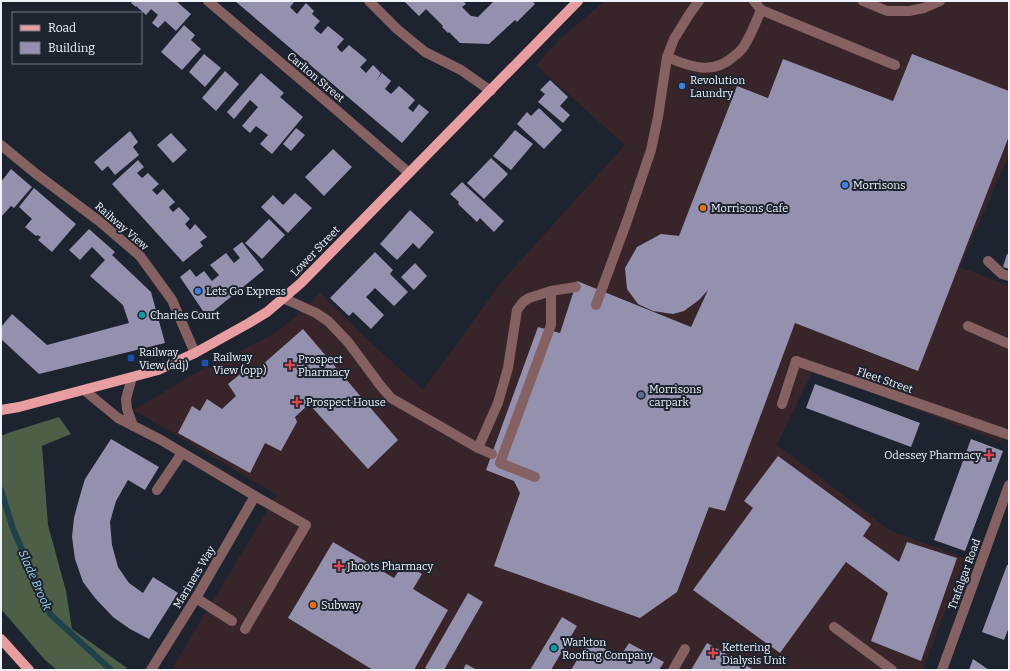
<svg xmlns="http://www.w3.org/2000/svg" width="1010" height="671" font-family="Bitter,serif">
<rect width="100%" height="100%" fill="#1d242f"/>
<path fill="#38252a" d="M605 1H1009V155L960 267 1009 286V420L1001 442 813 370 777 445 891 531 965 558 923 670H171L277 495 134 410 194 374 274 334 296 316 320 293 371 343 423 390 504 279 625 145 536 65 562 37Z"/>
<path fill="#4d5f46" d="M59 417 71 434 42 446 48 525 66 591 72 629 127 668 124 670H57L45 660 1 609V436L11 432Z"/>
<g fill="none" stroke-linecap="round" stroke-linejoin="round">
<path stroke="#1e414c" stroke-width="6" d="M1 490 13 529 50 614 111 670"/>
</g>
<path fill="#9491af" d="M133 1H176L191 14 176 31 165 21 158 28 152 23 158 15 151 9 146 15 136 6V7L131 3Z
M235 1H295L290 7 297 14 306 3 314 11 312 14 320 21 314 28 317 31 321 34 328 26 344 39 337 47 340 51 342 52 349 45 367 60 360 67 366 73 373 65 381 73 376 81 382 73 391 81 385 89 391 94 399 86 415 100 408 108 413 112 419 104 429 112 402 143Z
M404 1H463L466 4 462 7 471 16 478 17 494 1H532L535 4 517 22 515 20 489 44 460 43 449 32 448 33 442 27 443 26 426 9 419 16Z
M184 25 195 35 191 40 201 49 182 70 161 52Z
M204 54 221 68 205 87 189 72Z
M912 54 1009 91V136L918 371 795 323 725 511 709 507 677 592 640 618 494 566 520 493 514 481 486 470 538 327 560 333 577 281 691 327 708 290 699 300 684 311 673 314 653 311 638 304 627 289 625 268 637 247 661 234 679 236 737 86 768 98 783 59 893 101Z
M225 71 239 84 216 111 202 98Z
M261 73 284 93 280 97 303 117 272 154 260 144 268 135 256 126 250 133 242 126 258 107 250 100 234 119 227 112Z
M550 80 568 97 560 106 570 115 563 123 538 102 545 94 540 90Z
M539 108 562 130 544 149 517 124 527 112 531 116Z
M296 128 305 135 291 151 283 144Z
M515 130 533 144 511 170 493 156Z
M130 131 138 142 133 147 139 155 115 175 108 166 102 171 94 162Z
M171 133 187 150 173 163 157 145Z
M333 149 352 167 324 196 305 177Z
M491 158 508 174 484 199 467 183Z
M138 160 144 167 137 173 142 178 148 173 159 184 152 190 157 195 163 189 175 202 169 207 171 210 173 212 179 207 190 219 185 224 190 230 195 224 207 237 200 242 203 246 183 262 112 184Z
M11 169 32 187 14 208 11 206 1 217V182Z
M462 182 504 221 494 232 480 218 477 222 458 204 459 202 450 194Z
M34 188 76 224 52 252 38 240 41 237 37 235 36 236 25 227 32 219 19 207Z
M295 193 312 208 288 233 261 207 273 195 283 205Z
M410 210 434 232 419 249 413 243 397 260 380 244Z
M269 219 285 235 262 259 245 243Z
M89 229 115 252 112 255 151 292 165 343 39 374 1 339V327L12 314 47 345 129 323 123 305 90 276 105 260 92 247 80 260 69 250Z
M242 242 264 270 211 313 203 311 180 277 190 269 196 277 204 271 212 281 219 275 210 265 226 253 234 263 240 258 233 249Z
M375 252 393 270 390 274 408 292 394 306 375 288 366 297 384 315 371 329 353 312 349 316 330 298Z
M1007 254 1009 255V269L1003 267Z
M415 263 427 276 414 290 401 277Z
M303 329 398 440 368 469 309 404 295 417 297 422 281 451 265 443 250 473 178 433 192 406 200 411 207 399 222 409 236 396 228 384 249 367 258 376 266 371 262 365Z
M815 384 920 423 911 447 806 408Z
M111 439 159 467 145 490 128 480 116 501 110 522 112 545 118 567 129 583 143 593 153 577 178 593 149 639 130 629 113 617 95 598 83 582 75 559 72 537 74 518 79 499 85 479Z
M971 439 1003 451 965 551 934 540Z
M778 456 871 524 863 536 899 562 907 542 957 558 921 661 871 641 888 593 846 562 780 653 693 590 753 508 744 501Z
M333 542 394 578 404 563 422 574 413 589 448 610 414 670H373L288 618Z
M1007 565H1009V627L1004 640 982 632Z
M468 593 483 602 444 670H429L425 668Z
M562 617 577 626 551 670H530Z
M589 640 620 657 629 643 664 662 659 670H571Z
M707 643 742 663 754 670H691Z
M973 659 989 670H969Z
M466 664 477 670H463Z"/>
<g fill="none" stroke-linecap="round" stroke-linejoin="round">
<path stroke="#856162" stroke-width="10" d="M369 1 397 29 425 52 461 70 491 91
M754 1 761 10 895 65
M863 1 887 11H909L924 8 940 1
M667 57C690 67 713 75 733 57 737 54 742 50 744 46 751 35 756 22 761 10
M988 261 1002 274 1009 276
M283 298 316 313 328 321 348 342 380 385 391 398 478 448 492 454
M596 305 627 221 651 150 658 117 667 57 674 39 690 13 699 1
M968 326 1009 344
M782 404 796 361
M478 448 498 403 508 368 517 310 523 302 529 298 551 291 576 287
M535 477 500 463 551 325V291
M157 490 182 453
M196 598 232 621
M834 627 892 670
M245 629 306 525 255 496
M673 670 685 649"/>
<path stroke="#856162" stroke-width="10" d="M208 1 333 107 409 173
M1 145 35 173 99 221 140 256 172 300 195 353
M796 361 1009 435
M132 377 126 399 127 409 133 426
M84 390 118 418 161 440 255 496 196 598 151 670
M942 670 1009 485"/>
<path stroke="#e89ea1" stroke-width="10" d="M1 410 19 407 132 377 158 370 169 365 195 353 249 323 267 312 301 283 578 1
M1 639 29 670"/>
</g>
<g fill="#3f7fe0" stroke="#1d242f" stroke-width="1.5">
<circle cx="682" cy="86" r="4"/>
<circle cx="845" cy="185" r="4"/>
<circle cx="198" cy="291" r="4"/>
</g>
<g fill="#e8710a" stroke="#1d242f" stroke-width="1.5">
<circle cx="703" cy="208" r="4"/>
<circle cx="313" cy="605" r="4"/>
</g>
<g fill="#0f9aa8" stroke="#1d242f" stroke-width="1.5">
<circle cx="142" cy="315" r="4"/>
<circle cx="554" cy="648" r="4"/>
</g>
<g fill="#1a4fb4" stroke="#1d242f" stroke-width="1.5">
<rect x="127" y="354" width="8" height="8" rx="2"/>
<rect x="201" y="359" width="8" height="8" rx="2"/>
</g>
<g fill="#e0444e" stroke="#1d242f" stroke-width="1.5">
<path d="M288 359h4v4h4v4h-4v4h-4v-4h-4v-4h4z"/>
<path d="M295 396h4v4h4v4h-4v4h-4v-4h-4v-4h4z"/>
<path d="M987 449h4v4h4v4h-4v4h-4v-4h-4v-4h4z"/>
<path d="M337 560h4v4h4v4h-4v4h-4v-4h-4v-4h4z"/>
<path d="M711 647h4v4h4v4h-4v4h-4v-4h-4v-4h4z"/>
</g>
<circle fill="#5c6f8a" stroke="#1d242f" stroke-width="1.5" cx="641" cy="395" r="4"/>
<g text-anchor="middle" stroke-width="4" stroke-linejoin="round" paint-order="stroke">
<g font-size="11" fill="#eff4fb" stroke="#1d242f">
<text transform="translate(316 77) rotate(40)" y="4">Carlton Street</text>
<text transform="translate(122 226) rotate(41)" y="4">Railway View</text>
<text transform="translate(315 251) rotate(-46)" y="4">Lower Street</text>
<text transform="translate(885 380) rotate(19)" y="4">Fleet Street</text>
<text transform="translate(964 574) rotate(-70)" y="4">Trafalgar Road</text>
<text transform="translate(194 577) rotate(-59)" y="4">Mariners Way</text>
</g>
<g font-size="11" fill="#eff4fb" stroke="#1d242f" text-anchor="start">
<text x="690" y="84">Revolution<tspan x="690" dy="13">Laundry</tspan></text>
<text x="853" y="189">Morrisons</text>
<text x="711" y="212">Morrisons Cafe</text>
<text x="206" y="295">Lets Go Express</text>
<text x="150" y="319">Charles Court</text>
<text x="139" y="356">Railway<tspan x="139" dy="13">View (adj)</tspan></text>
<text x="213" y="361">Railway<tspan x="213" dy="13">View (opp)</tspan></text>
<text x="298" y="363">Prospect<tspan x="298" dy="13">Pharmacy</tspan></text>
<text x="649" y="393">Morrisons<tspan x="649" dy="13">carpark</tspan></text>
<text x="306" y="406">Prospect House</text>
<text x="981" y="459" text-anchor="end">Odessey Pharmacy</text>
<text x="347" y="570">Jhoots Pharmacy</text>
<text x="321" y="609">Subway</text>
<text x="562" y="646">Warkton<tspan x="562" dy="13">Roofing Company</tspan></text>
<text x="722" y="651">Kettering<tspan x="722" dy="13">Dialysis Unit</tspan></text>
</g>
<g font-size="12" font-style="italic" fill="#95d7ef" stroke="#1d242f">
<text transform="translate(35 580) rotate(66)" y="4">Slade Brook</text>
</g>
</g>
<rect width="1010" height="671" fill="none" stroke="#eff4fb" stroke-width="4"/>
<rect x="12" y="12" width="130" height="52" fill="#1d242f" stroke="#717781"/>
<rect x="20" y="25" width="20" height="6" fill="#e89ea1" stroke="#717781"/>
<text x="48" y="32" font-size="12" fill="#eff4fb">Road</text>
<rect x="20" y="42" width="20" height="12" fill="#9491af" stroke="#717781"/>
<text x="48" y="52" font-size="12" fill="#eff4fb">Building</text>
</svg>
